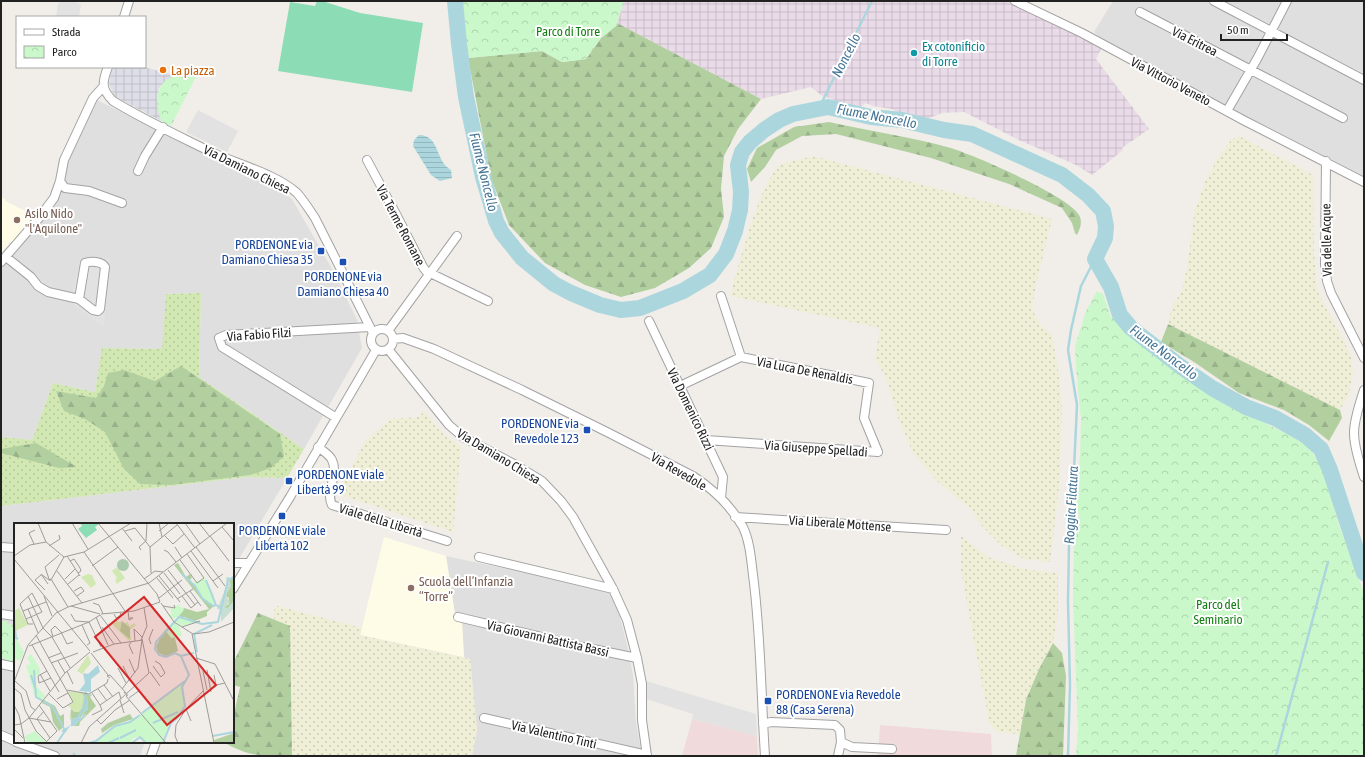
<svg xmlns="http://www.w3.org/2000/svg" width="1365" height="757" font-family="'Asap Condensed',sans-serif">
<defs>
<pattern id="industrial-grid" width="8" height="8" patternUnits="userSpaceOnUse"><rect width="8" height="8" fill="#eadbe9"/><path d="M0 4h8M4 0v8" fill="none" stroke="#c8bcc8"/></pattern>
<pattern id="farmland-dots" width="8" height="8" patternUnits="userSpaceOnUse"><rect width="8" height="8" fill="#efeed6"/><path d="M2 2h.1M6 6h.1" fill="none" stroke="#cdccb7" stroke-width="1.8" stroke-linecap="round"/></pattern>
<pattern id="grass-dots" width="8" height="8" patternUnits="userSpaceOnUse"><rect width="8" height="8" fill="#d2e8b2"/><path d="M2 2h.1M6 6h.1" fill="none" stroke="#b4c799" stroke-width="1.8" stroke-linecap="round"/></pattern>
<pattern id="forest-firs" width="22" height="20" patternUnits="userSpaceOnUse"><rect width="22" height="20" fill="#b2cfa0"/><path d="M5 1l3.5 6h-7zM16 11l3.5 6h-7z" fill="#99b18a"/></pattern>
<pattern id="park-crowns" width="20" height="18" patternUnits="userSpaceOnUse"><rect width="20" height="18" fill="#caf8ca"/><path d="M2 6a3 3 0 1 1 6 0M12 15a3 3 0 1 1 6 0" fill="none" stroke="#add4ad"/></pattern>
<pattern id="plaza-grid" width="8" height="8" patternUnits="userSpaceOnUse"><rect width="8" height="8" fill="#dddee7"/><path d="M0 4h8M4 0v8" fill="none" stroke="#bdbec6"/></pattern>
<pattern id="water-rules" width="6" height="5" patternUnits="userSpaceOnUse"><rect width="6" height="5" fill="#acd6dd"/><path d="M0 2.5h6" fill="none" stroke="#94b7bd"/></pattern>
</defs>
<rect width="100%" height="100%" fill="#f1eee9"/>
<path fill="#e0dfdf" d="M1113 1H1364V178L1108 45 1094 32Z
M97 100 171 137 264 180 292 199 335 274 357 320 362 348 304 449 199 377 201 293 166 294 163 349 103 348 95 392 53 383 32 440 1 437V268L61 195 68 162Z
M247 477 287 478 233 569V524H15V742H145L140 756H1V506Z
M446 556 608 591 618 609 628 649 633 675 636 723 642 756H472L477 730 470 659 464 657 462 622 456 621Z"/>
<path fill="#f1dadb" d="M692 719 757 736 758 756H682Z
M880 725 991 734 992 756H878Z"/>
<path fill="url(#industrial-grid)" d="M624 1H1007L1079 35 1101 49 1096 59 1149 129 1122 148 1123 150 1092 175 1076 165 1019 140 964 112 942 113 921 121 915 117 900 114 892 109 873 106 866 103 858 109 821 95 811 87 761 99 617 23Z"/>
<path fill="#fefce6" d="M1 197 6 200 5 201 36 216 15 243 10 242 1 253Z
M384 537 446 556 456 621 462 622 464 657 360 635Z"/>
<path fill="url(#farmland-dots)" d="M1239 136 1313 175 1314 252 1317 290 1351 355 1353 372 1349 394 1340 410 1168 324 1172 307 1181 292 1187 268 1195 209 1205 182 1217 160 1231 140Z
M813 156 1052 219 1036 284 1032 309 1040 325 1052 335 1059 375 1062 409 1059 488 1050 562 1024 559 1002 546 981 525 971 509 938 482 913 453 898 418 887 380 875 358 880 328 731 296 734 280 751 223 764 189 778 165Z
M424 411 443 434 461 447 453 532 338 494 365 441 391 419 419 417Z
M961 536 988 557 1023 569 1058 573V614L1053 643 1039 669 1026 700 1021 735 996 731 989 722 961 571Z
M277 606 362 628 360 635 470 659 477 730 472 756H292L290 626 274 619V610Z"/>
<path fill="url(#grass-dots)" d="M201 293 199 377 304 449 287 478 247 477 1 506V437L32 440 53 383 95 392 102 348 162 349 166 294Z"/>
<path fill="url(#forest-firs)" d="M617 23 761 99 738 129 724 156 721 189 724 217 711 248 689 268 655 288 621 297 585 285 545 263 509 225 491 178 468 58 542 51 562 62 586 59 601 38 616 26Z
M829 122C869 131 911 137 951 148 974 155 1069 196 1079 215 1083 222 1080 228 1077 235L1075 233 1072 223 1062 208 1009 184 931 158 836 134 802 136 776 150 765 167 751 182 747 169 757 148 794 127Z
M1168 324 1340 410 1342 418 1329 441 1309 425 1284 410 1239 393 1194 362 1161 342Z
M181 366 280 434 284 456 271 468 250 475 171 485 140 484 124 469 105 432 85 419 64 411 56 391 96 398 104 386 108 373 124 370 155 381Z
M36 443 77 467 59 468 1 453V449Z
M258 613 290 626 292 756C265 756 250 757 227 744V742H233V718L240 687 233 685V663Z
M1053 643 1062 653 1066 676 1063 756H1016L1026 700 1039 669Z"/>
<path fill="url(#park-crowns)" d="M460 1H624L616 26 601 38 586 59 562 62 542 51 468 58Z
M198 73 171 126 161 121C154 104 155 81 176 75 182 73 191 74 198 73Z
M1097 291 1103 294 1111 317 1154 356 1231 406 1297 439 1312 451 1324 473 1339 525 1364 593V756H1076L1078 731 1073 598 1074 543 1079 515 1075 505 1080 455 1081 420 1076 367 1075 346 1086 311Z
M1 621H7V624L15 625V664L1 657Z"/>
<path fill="#8cdcb6" d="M317 1H322L360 13 423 23 412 92 278 71 290 2 315 6Z"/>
<path fill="#e2e2e2" d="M65 1H73L81 4 79 17H56L58 3Z
M198 110 238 131 227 152 186 132Z
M85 258H111L104 327 74 306 72 295 79 264Z
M646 681 756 714 757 736 692 719 693 714 646 699Z"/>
<path fill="url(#plaza-grid)" d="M114 67H143L176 75 165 81 159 88 157 97V106L161 121 116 97 112 91 109 83 111 73Z"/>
<path fill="url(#water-rules)" d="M419 135C440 135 435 161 451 170L452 178 440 181 431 175 413 146 414 140Z"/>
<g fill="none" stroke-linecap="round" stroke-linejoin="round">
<path stroke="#acd6dd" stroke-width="2.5" d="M819 108 872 1
M74 754V756
M1068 756 1070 685 1068 601 1069 544 1072 512 1077 405 1068 350 1071 330 1081 286 1095 259
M1276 756 1328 562"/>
<path stroke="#acd6dd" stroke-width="16" d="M455 1 459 44 466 97 483 177 496 221 502 233 522 258 554 284 571 293 600 305 621 310 640 308 683 291 710 275 726 254 735 231 740 210 741 192 738 165 742 152 750 142 764 130 779 120 793 114 828 107 871 117 902 120 944 130 972 134 1062 175 1088 195 1103 211 1106 226 1105 238 1095 259 1111 287 1120 315 1131 328 1180 366 1212 388 1246 407 1275 418 1305 435 1321 449 1330 470 1364 573"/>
<defs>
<path id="street" d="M1015 1 1082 33 1245 121 1364 182
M1214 1 1364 80
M1140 12 1343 118
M124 17 129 1
M108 67C102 82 101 89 113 101 144 120 179 136 211 152 237 164 276 174 297 193 304 201 309 209 315 218L373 333
M1227 111 1257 59 1287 1
M367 160 397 216 423 267 426 271 488 301
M1326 161 1325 264 1327 281 1331 293 1364 358
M138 171 145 156 163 127
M60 181 65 188 89 191 122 203
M6 257 31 277 38 286 48 292 79 299 93 310 98 311 100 309 105 267C102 261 90 261 85 263L79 299
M1 262 39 218 54 198 60 181 64 160 93 98 103 87
M721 296 741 357
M649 321 723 477 721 498
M371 340a11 11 0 1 1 22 0a11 11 0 1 1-22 0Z
M388 331 457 236
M393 339 403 338 434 349 522 390 607 432 693 476C713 489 731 506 743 527 750 542 751 559 753 575 761 635 761 696 765 756
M388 349 449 425 463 437 514 464 542 481 561 501 573 517 613 589 627 620 637 658 642 684V720L647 756
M680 386 741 357 869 383 864 418 878 452 706 440
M1364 390C1360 403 1354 419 1354 433 1354 448 1360 464 1364 477
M335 417 222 347 219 338 226 335 370 327
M318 447C323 451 330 455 332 460 339 475 325 492 332 505L447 541
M735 517 946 530
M1 547 15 548
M479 557 613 589
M233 563H248
M233 589 290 497 376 350
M1 614 15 616
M458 617 583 647 637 658
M1 664 15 667
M484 718 647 755
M763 724 771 722 835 725 840 730 841 742 852 747 892 749
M1 735 15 741
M16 742 55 756
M151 756 156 742
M838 756 841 742"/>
</defs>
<use href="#street" stroke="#a3a3a3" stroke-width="10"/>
<use href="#street" stroke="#fff" stroke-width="8"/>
</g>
<circle fill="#0f9aa8" stroke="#fff" stroke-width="1.5" cx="914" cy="53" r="4"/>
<circle fill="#e8710a" stroke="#fff" stroke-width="1.5" cx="163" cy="70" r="4"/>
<g fill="#8d6e63" stroke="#fff" stroke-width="1.5">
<circle cx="17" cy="220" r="4"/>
<circle cx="411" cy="588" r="4"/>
</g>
<g fill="#1a4fb4" stroke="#fff" stroke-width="1.5">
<rect x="317" y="247" width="8" height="8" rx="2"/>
<rect x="339" y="258" width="8" height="8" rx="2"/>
<rect x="583" y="426" width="8" height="8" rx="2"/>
<rect x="285" y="477" width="8" height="8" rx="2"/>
<rect x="278" y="512" width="8" height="8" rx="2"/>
<rect x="764" y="697" width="8" height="8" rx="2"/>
</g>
<g text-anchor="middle" stroke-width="4" stroke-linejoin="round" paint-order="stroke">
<g font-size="13" fill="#127e11" stroke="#fff">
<text x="568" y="36">Parco di Torre</text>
<text x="1218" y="609">Parco del<tspan x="1218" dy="15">Seminario</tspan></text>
</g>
<g font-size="13" fill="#222" stroke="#fff">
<text transform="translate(1195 41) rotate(27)" y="5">Via Eritrea</text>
<text transform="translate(1171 81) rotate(28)" y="5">Via Vittorio Veneto</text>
<text transform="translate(247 169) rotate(26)" y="5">Via Damiano Chiesa</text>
<text transform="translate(401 225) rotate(62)" y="5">Via Terme Romane</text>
<text transform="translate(1326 240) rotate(-91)" y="5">Via delle Acque</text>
<text transform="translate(259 334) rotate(-4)" y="5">Via Fabio Filzi</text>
<text transform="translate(805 370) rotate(11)" y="5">Via Luca De Renaldis</text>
<text transform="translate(691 409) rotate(64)" y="5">Via Domenico Rizzi</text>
<text transform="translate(816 448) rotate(4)" y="5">Via Giuseppe Spelladi</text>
<text transform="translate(499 456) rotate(31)" y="5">Via Damiano Chiesa</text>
<text transform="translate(679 471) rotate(30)" y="5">Via Revedole</text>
<text transform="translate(381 520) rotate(17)" y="5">Viale della Libertà</text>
<text transform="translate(840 523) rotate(4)" y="5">Via Liberale Mottense</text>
<text transform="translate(548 638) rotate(13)" y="5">Via Giovanni Battista Bassi</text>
<text transform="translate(554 734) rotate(13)" y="5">Via Valentino Tinti</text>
</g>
<g font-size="13" fill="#0d838f" stroke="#fff" text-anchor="start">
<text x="922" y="51">Ex cotonificio<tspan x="922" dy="15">di Torre</tspan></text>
</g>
<g font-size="13" fill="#c56008" stroke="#fff" text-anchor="start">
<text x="171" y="75">La piazza</text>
</g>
<g font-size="13" fill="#785e54" stroke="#fff" text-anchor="start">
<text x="25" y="218">Asilo Nido<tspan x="25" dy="15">"l'Aquilone"</tspan></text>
<text x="419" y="586">Scuola dell’Infanzia<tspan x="419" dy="15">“Torre”</tspan></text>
</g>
<g font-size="13" fill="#164399" stroke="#fff" text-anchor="end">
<text x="313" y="249">PORDENONE via<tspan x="313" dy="15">Damiano Chiesa 35</tspan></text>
<text x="343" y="281" text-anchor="middle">PORDENONE via<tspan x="343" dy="15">Damiano Chiesa 40</tspan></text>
<text x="579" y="428">PORDENONE via<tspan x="579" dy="15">Revedole 123</tspan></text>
<text x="297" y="479" text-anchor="start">PORDENONE viale<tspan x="297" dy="15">Libertà 99</tspan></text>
<text x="282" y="535" text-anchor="middle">PORDENONE viale<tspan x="282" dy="15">Libertà 102</tspan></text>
<text x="776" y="699" text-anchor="start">PORDENONE via Revedole<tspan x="776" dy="15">88 (Casa Serena)</tspan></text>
</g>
<g font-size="14" font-style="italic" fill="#477696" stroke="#fff">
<text transform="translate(846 55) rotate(-63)" y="5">Noncello</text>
<text transform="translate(877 116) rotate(11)" y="5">Fiume Noncello</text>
<text transform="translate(484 172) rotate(76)" y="5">Fiume Noncello</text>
<text transform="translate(1164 352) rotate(37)" y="5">Fiume Noncello</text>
<text transform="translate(1071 505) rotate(-87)" y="5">Roggia Filatura</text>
</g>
</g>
<g transform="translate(14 523)">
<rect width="220" height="220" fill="#f1eee9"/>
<path d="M103 44 111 55 103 61 101 57 103 55 98 48ZM101 96 104 99 108 98 110 101 113 99 116 103 120 100 122 102 116 107 117 117 115 118 97 100Z" fill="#d2e8b2"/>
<path d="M164 40 172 54 176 51 178 55 176 56 187 74 200 83 193 89V93L181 98 165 93 170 85 183 89 195 86 160 42ZM220 54V78L213 86 210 84 215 81V75L212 73 214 59ZM108 98 116 105V116L106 108ZM151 107 161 115 164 128 152 133 144 130 142 123ZM69 170 78 172 76 174 82 183 66 199 65 203H60L72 192 69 190 74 186 73 182 67 194 58 196V193L56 197 57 186 61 189 70 183ZM30 177 41 183 46 193 50 191V203L45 208 39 199 36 184 28 180ZM116 191 119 196 100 202 88 210 87 206 94 200ZM220 210V220H200V217Z" fill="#b2cfa0"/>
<path d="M212 54H215L217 63 212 72 216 79 210 84 214 85 220 77V85L207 99V87L203 86 213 62Z" fill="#c7dfd2"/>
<path d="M103 42a6 6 0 1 1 12 0a6 6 0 1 1-12 0Z" fill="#abc9ad"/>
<path d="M191 55 200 73V83L187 74 179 60ZM165 82 170 87 165 93 158 96 154 92 158 91 156 86ZM166 94H171L181 100 167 103 161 98ZM0 97 2 115 10 129 6 138 0 135ZM159 99 165 103 168 113 157 115 151 107ZM17 131 26 146V151L21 153 22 163 31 173 27 178 21 174 12 142 17 141 13 135ZM169 160 170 182 163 194 156 199 148 220H133L126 213 118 216 117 220H75L84 218 100 204 121 196ZM21 208 31 218V220H13L11 213Z" fill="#caf8ca"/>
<path d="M74 51 78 52 82 61 77 65 67 54ZM5 85 14 102 1 108 0 88ZM74 132 77 140 68 151 63 148ZM54 168 69 170 70 183 65 189H60L54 182 59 180Z" fill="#d2e8b2"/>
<path d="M66 0H84L85 1 81 4 83 7 72 15 64 6 68 3Z" fill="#8cdcb6"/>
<path d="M84 142 86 149 77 156V169L65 168 71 160 69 150 74 151ZM74 171 76 172 74 173V186L69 190 72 192 60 203H56L51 210 47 208 57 202V192L58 196 63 195 62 192 65 195 68 194Z" fill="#acd6dd"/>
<path fill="none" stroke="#acd6dd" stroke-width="2" d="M167 50 181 63 188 75 199 83 202 82 207 85M192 57 202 82M0 95 2 115 4 116M183 129 180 111 198 102M166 133 180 130M20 147 22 174 39 184 51 208M17 152 22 168M128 190 171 158M64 195 69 185 72 169M139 200 164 189M199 213 220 209M106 215 122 207M43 220 51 208M75 220 82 218 101 203 116 199 126 192M94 220 105 215M118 220 126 214 132 220M149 220 157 200 163 195 171 183 168 164 175 152 167 133 161 130 152 134 145 132 141 126 142 119 165 94 188 101 204 99 214 57 220 54"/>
<path fill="none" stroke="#9e9c99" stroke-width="1" d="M24 0 32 19 50 34M58 0 74 26M84 0 143 71 146 79M145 0 148 14M162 0 181 25M171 0 186 21M185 0 196 14M208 4 220 18M108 5 118 18M111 8 121 5 136 24 137 50M145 8 155 0M150 12 159 21 170 11M196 13 215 38M20 21 15 10 21 7M35 23 46 16 45 12M136 24 163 2M161 24 168 35M182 24 211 63M127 27 125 24 132 18 133 0M150 27 154 29 162 39M177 28 204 65M70 29 111 88M0 33 16 22 32 19M53 33 66 53M0 36 76 128M166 37 183 60 190 55 173 31M56 38 60 36 66 45 67 48 64 50M78 43 104 24M154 47 181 82M43 48 68 80M150 50 166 71M27 52 21 57 31 67M145 53 166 79M143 55 159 75M35 56 31 44 45 32M51 56 61 46M130 56 141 48 149 49M37 57 50 34 70 29 117 0M37 57H35L37 56 54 84M199 58 209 51M34 61 27 51 35 57M54 61 65 52M60 68 67 64 70 68 63 73M176 68 187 83M14 73 29 105 38 114 56 145M30 73 38 93M168 73 177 85 184 79M145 75 168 57M163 76 179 66M79 80 85 82 89 91M147 80 160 99 179 111 195 109 220 99M57 83 86 91M149 83 161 85 160 82M14 86 24 110M9 88 32 79M114 88 115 97 119 95H115M57 91 61 98 75 99 87 124M87 91 120 88 146 79M100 91 102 95 106 93 107 89M86 92 107 120M82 94 94 122M12 96 28 89 18 70 6 81 14 101H19M68 102 76 120 73 122M88 104 100 121M168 104 186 98M178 111 200 220M22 112 59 179 49 185 34 170M39 114 37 107 41 103 47 109 53 121 59 119M127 117 133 103 130 85M118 118 115 122 119 131M121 118 120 106 129 115M137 121 135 116 139 106M18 122 45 169M15 123 75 99 86 92M79 129 100 121 129 117M77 130 94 152M34 135 47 130M182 135 201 141 220 178M115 136 121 150M44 138 51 150M37 140 64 130M109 143 115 155M139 143 147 154 151 150 146 141 141 138M104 145 112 160M193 147 197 169M33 148 24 153 25 160 37 155M53 148 59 161M189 148 193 167M136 149 146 163M26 151 36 168M200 152 202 162 211 160M96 155 93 153 96 152 113 171V173L110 169M1 158 12 168 17 184 21 187M0 159 14 122 42 90 54 84 135 60 213 0M90 162 99 174M0 165 7 171 11 187 22 208 33 219M84 166 93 178M108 166 124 145 128 117M53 167 75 171 93 160 94 156M78 170 86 182 105 169 107 176M112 171 135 150 128 116M112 173 152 220M115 175 126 167M43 176 54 170M106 177 110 190M0 182 5 192 11 220M25 182 43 208 32 219M172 186 177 198M30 188 23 196 36 215M78 192 88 187 86 182M15 195 37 199M83 197 87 201 101 187 116 177M0 202 7 201 15 195 51 150 76 129M0 206 9 215M67 220 75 204 111 172M164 220 161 213 162 202 172 186 189 168"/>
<path fill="#d62828" fill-opacity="0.15" stroke="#d62828" stroke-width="2" d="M130 74 202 162 153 202 81 114Z"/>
<rect width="220" height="220" fill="none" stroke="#222" stroke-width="2"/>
</g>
<rect width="1365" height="757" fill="none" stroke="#222222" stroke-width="4"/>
<rect x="16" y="16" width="130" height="52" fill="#ffffff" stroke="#a7a7a7"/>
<rect x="24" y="29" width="20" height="6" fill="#ffffff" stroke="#a7a7a7"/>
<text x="52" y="36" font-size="12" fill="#222222">Strada</text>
<rect x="24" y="46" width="20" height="12" fill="url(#park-crowns)" stroke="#a7a7a7"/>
<text x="52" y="56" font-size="12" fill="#222222">Parco</text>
<path d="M1221 34v6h66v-6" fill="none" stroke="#222222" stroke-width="2"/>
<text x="1227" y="34" font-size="12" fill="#222222" stroke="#ffffff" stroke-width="3" paint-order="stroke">50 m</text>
</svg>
